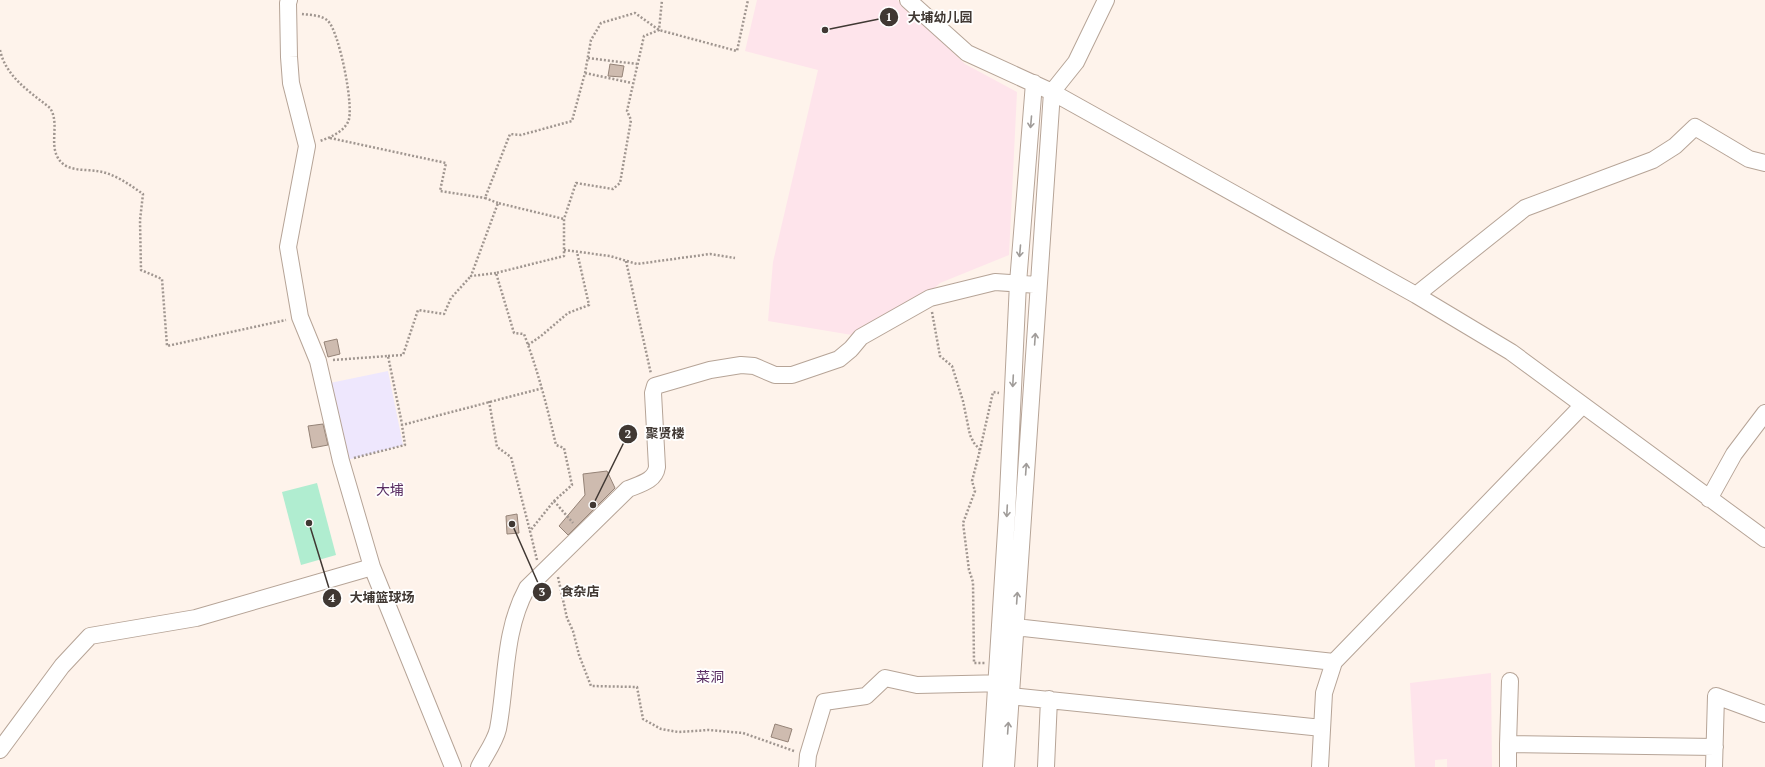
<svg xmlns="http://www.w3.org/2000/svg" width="1765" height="767" font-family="'PT Serif','Noto Sans SC',serif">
<rect width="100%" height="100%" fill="#fef3eb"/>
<path fill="#eee7fd" d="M388 371 403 445 347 460 330 383Z"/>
<path fill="#fee4eb" d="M757 0H897L965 64 1017 92 1009 255 940 283 906 314 858 336 768 321 773 262 818 70 745 51Z
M1491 673 1492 767H1447V759L1435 760V767H1415L1410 683Z"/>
<path fill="#b0edd0" d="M317 483 336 555 301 565 282 492Z"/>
<path fill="#cebbaf" stroke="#958377" d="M610 64 624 66 622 77 608 76Z
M337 339 340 354 328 357 324 342Z
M323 424 328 445 312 448 308 426Z
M607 471 615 488 568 535 559 526 585 495 583 474Z
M517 514 519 533 507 534 506 516Z
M775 724 792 729 788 742 771 737Z"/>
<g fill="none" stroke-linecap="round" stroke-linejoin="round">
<defs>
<path id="street" d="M289 0 288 3 289 57 291 83 307 146 288 247 300 317 318 361 341 461 372 567 453 767
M908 0 967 53 1052 92 1416 295 1511 352 1765 539
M1416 295 1525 208 1653 160 1675 146 1695 127 1749 159 1765 163
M1709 499 1734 454 1765 413
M1015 627 1334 662
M1010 696 1322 728
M1508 744 1510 681
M0 750 62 666 90 636 196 618 372 567
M479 767C485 755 495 742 498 729 507 682 503 632 527 588L628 489C640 484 655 481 657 467L653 393 655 386 710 370 741 365 754 366 775 375H792L839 359 851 349 861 337 930 298 995 282 1038 285
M807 767 808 755 824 702 866 696 885 678 917 685 1007 683
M991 767 1007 515 1018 283 1034 83
M1006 767 1052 92 1076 62 1106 0
M1046 767 1049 699
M1320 767 1324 693 1334 662 1582 406
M1508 767V744L1715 747
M1714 767 1716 696 1765 714"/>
</defs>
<use href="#street" stroke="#b6a497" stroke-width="18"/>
<path stroke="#a09690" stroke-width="2.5" stroke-dasharray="2 2" stroke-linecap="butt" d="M302 14C310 15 322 15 328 21 339 31 355 109 348 122 343 132 331 137 320 141
M0 50C6 77 29 91 50 108 60 123 49 143 58 158 66 172 84 169 97 171 114 173 130 185 143 194L140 220 141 270 162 279 167 346 286 320
M588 58 637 64
M585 73 632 83
M330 138 446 163 440 191 485 198
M498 203 485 198 510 134 521 135 572 121 585 73 591 40 601 23 635 13 659 30 737 51 748 0
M564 250 610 256 637 264 710 254 735 258
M626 261 651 374
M496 273 471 276 498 203 564 219
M932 312 940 356 952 366 963 401 970 435 974 443 980 450 972 481 975 491 963 523 969 570 973 582 974 663H985
M528 345 541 336 568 313 589 305 577 252
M388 356 403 355 418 310 444 314 451 298 471 276
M333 360 388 356 402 424
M489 401 497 447 511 457 530 531
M980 450 993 392 999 393
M354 458 405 445 402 425 543 388
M554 501 573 523
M537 560 530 531 554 501 572 485 564 448 556 445C547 406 538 371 524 334L514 333 496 273 564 256V219L576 183 613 189 620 183 631 120 627 111 644 36 659 30 662 0
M558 577 567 618 573 631 579 655 591 686 637 687 643 719 661 729 678 732 709 730 743 733 794 751"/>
<use href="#street" stroke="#fff" stroke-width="16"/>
</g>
<defs><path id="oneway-shaft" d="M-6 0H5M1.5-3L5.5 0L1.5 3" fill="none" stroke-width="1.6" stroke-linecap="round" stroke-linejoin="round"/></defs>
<g stroke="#a09c99">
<use href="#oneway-shaft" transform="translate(1031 122) rotate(95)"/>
<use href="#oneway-shaft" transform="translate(1020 251) rotate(95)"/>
<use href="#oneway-shaft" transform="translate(1035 339) rotate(-86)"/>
<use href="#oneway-shaft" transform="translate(1013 381) rotate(93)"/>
<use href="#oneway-shaft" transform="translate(1026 469) rotate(-86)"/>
<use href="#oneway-shaft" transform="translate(1007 511) rotate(93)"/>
<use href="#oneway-shaft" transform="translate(1017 598) rotate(-86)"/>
<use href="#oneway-shaft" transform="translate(1008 728) rotate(-86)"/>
</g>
<g text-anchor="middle" stroke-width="3.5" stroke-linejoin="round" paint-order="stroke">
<g font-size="14" fill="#592d62" stroke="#fff">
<text x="390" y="495">大埔</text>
<text x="710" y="682">菜洞</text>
</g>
</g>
<path fill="none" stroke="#403833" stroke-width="1.5" d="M825 30L889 17M593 505L628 434M512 524L542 592M309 523L332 598"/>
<g fill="#403833" stroke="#fff" stroke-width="1.5">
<circle cx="825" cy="30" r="4"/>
<circle cx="593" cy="505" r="4"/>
<circle cx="512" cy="524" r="4"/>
<circle cx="309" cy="523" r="4"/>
<circle cx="889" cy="17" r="10"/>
<circle cx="628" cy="434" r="10"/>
<circle cx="542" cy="592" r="10"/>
<circle cx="332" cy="598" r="10"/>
</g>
<g font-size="12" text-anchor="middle" font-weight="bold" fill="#fff">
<text x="889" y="21">1</text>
<text x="628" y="438">2</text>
<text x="542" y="596">3</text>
<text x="332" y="602">4</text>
</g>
<g font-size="13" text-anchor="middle" font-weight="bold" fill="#403833" stroke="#fff" stroke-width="3.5" stroke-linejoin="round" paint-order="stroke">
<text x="940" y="22">大埔幼儿园</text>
<text x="665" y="438">聚贤楼</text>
<text x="580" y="596">食杂店</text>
<text x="382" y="602">大埔篮球场</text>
</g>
</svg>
